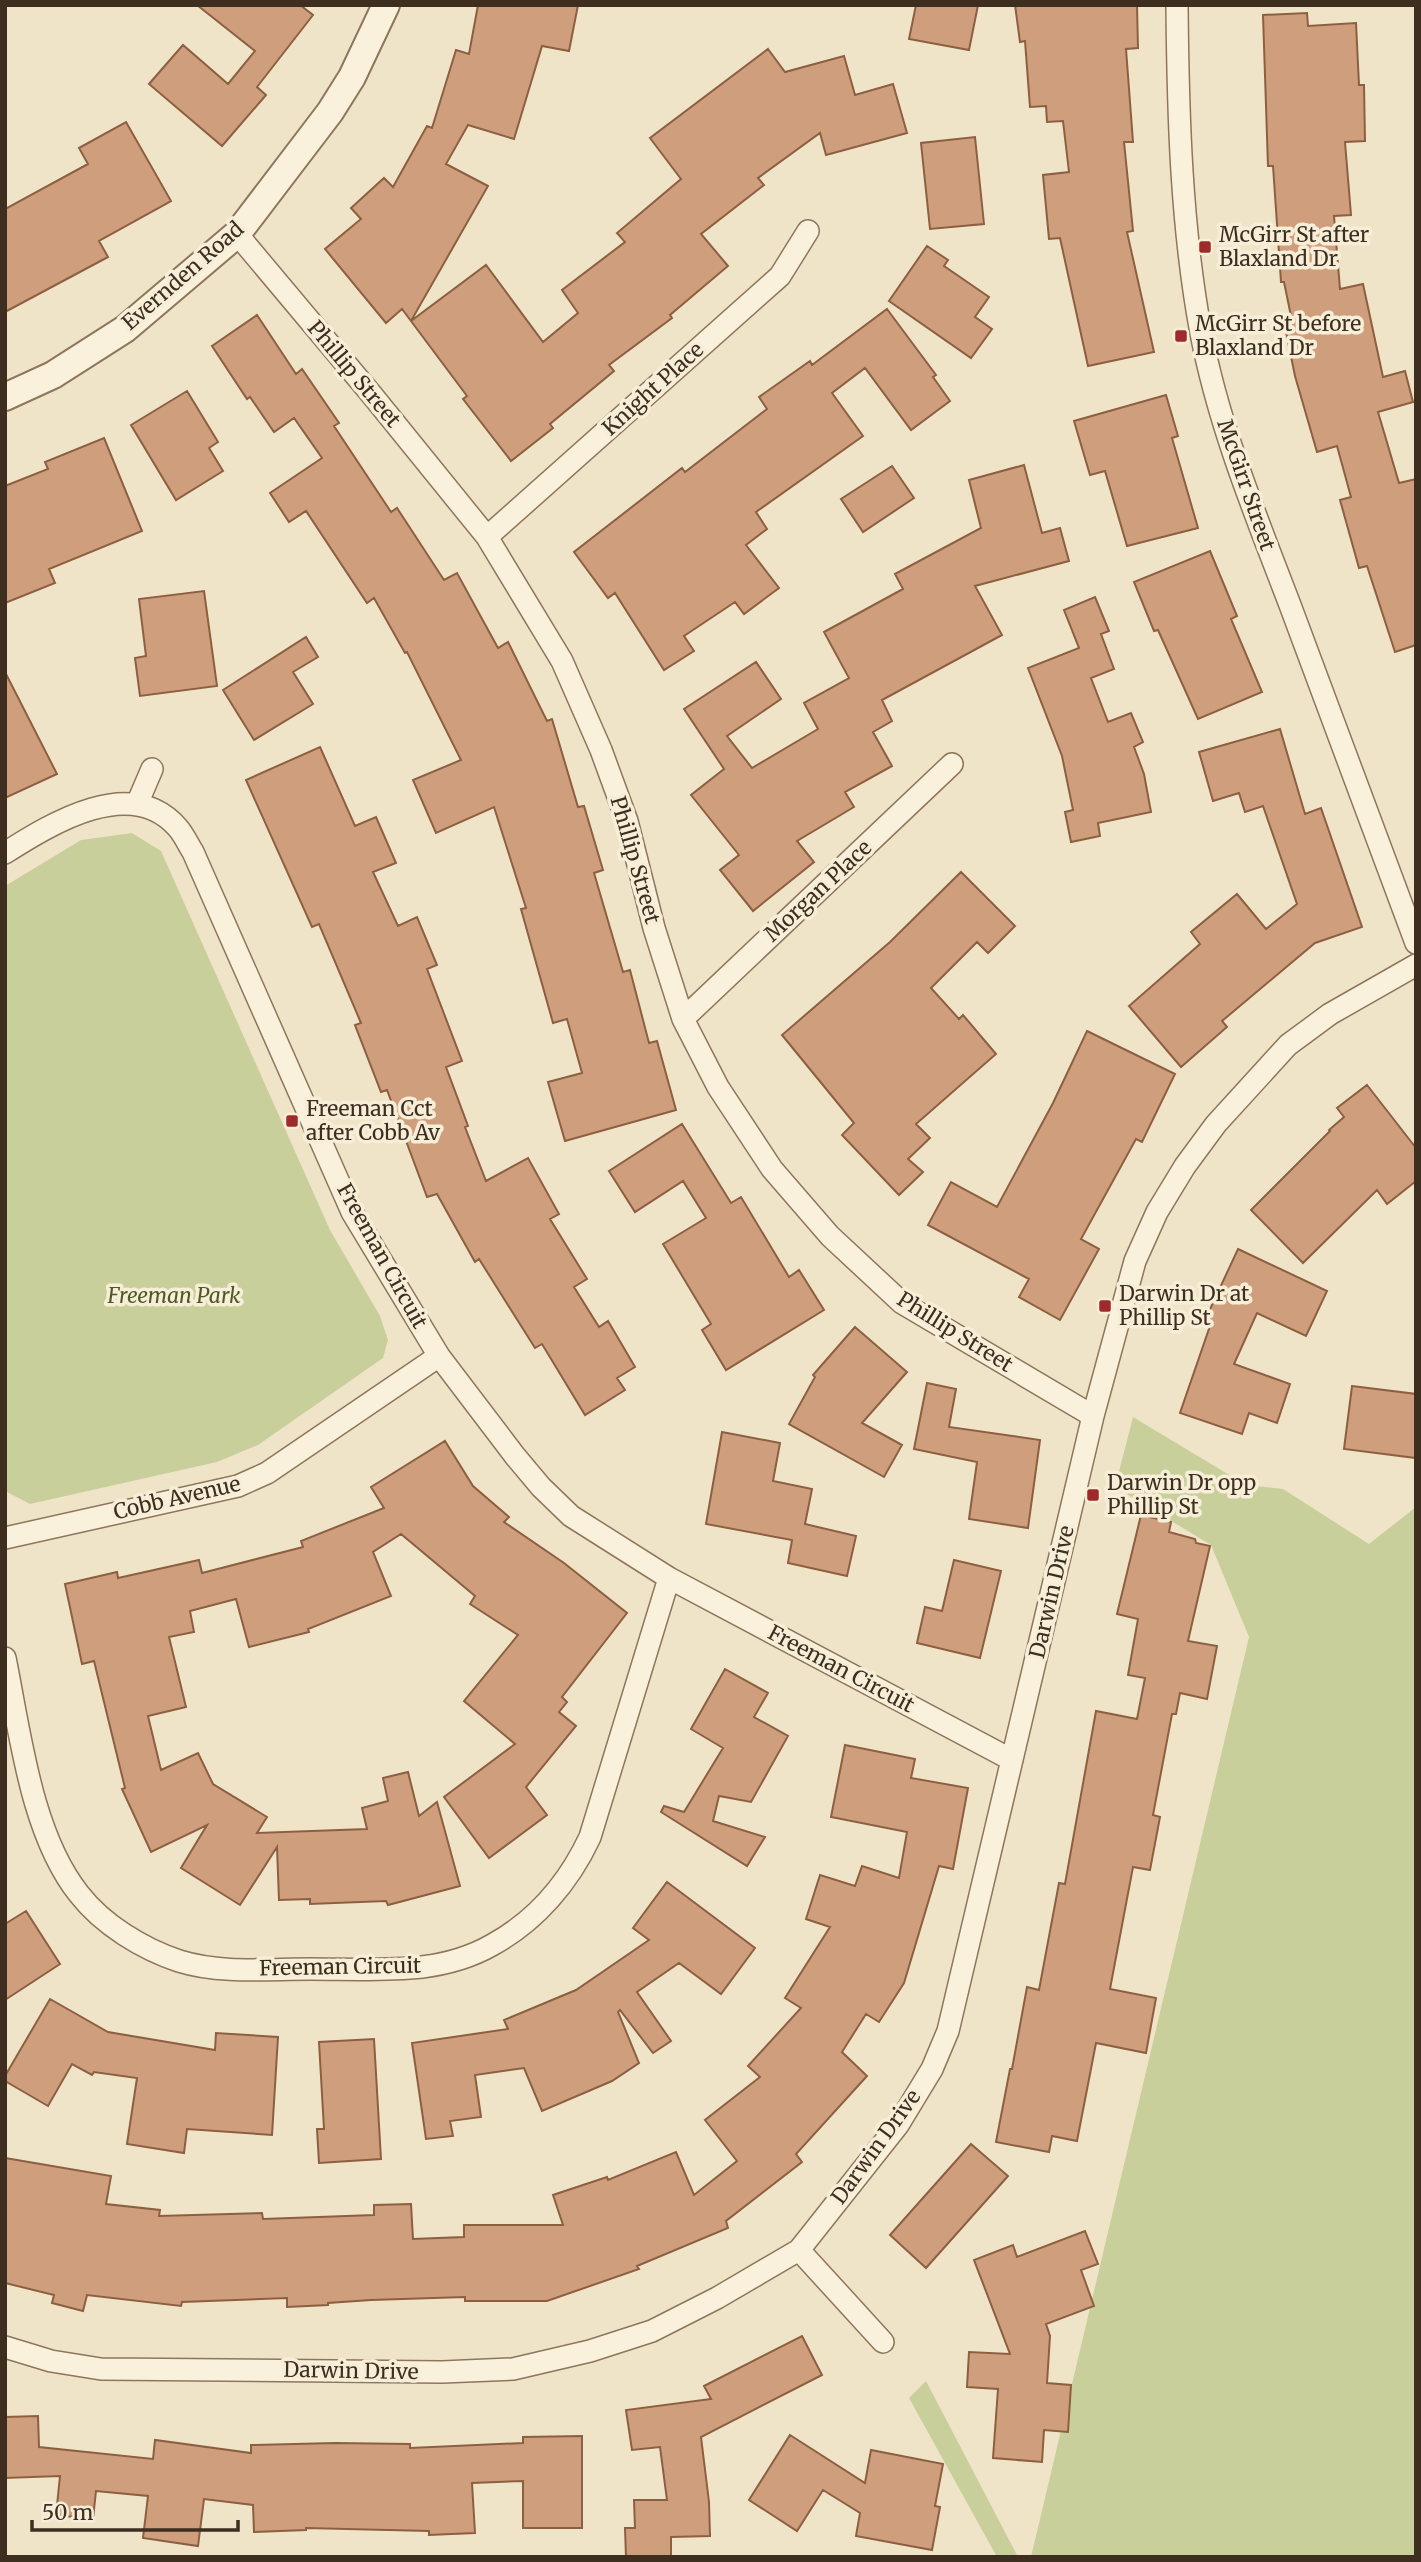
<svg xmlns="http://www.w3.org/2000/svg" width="1421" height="2562" font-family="Merriweather,serif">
<rect width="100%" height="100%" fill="#f0e4c8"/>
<path fill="#c9cf9b" d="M132 833 161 851 330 1230 380 1316 388 1340 383 1358 258 1445 217 1462 30 1504 5 1491V886L81 840Z
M1133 1417 1246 1485 1283 1489 1369 1544 1416 1507V2557H1031L1249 1637 1211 1545 1115 1487Z
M926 2381 1018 2557H997L909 2398Z"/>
<path fill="#cf9f7d" stroke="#8d5f41" stroke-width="2" d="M197 5H300L313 15 257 87 266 95 222 146 149 84 183 45 228 84 255 51Z
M478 5H578L569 51 542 46 514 139 468 125 446 164 488 186 411 321 402 309 386 323 325 249 361 219 351 208 384 178 393 187 427 126 432 128 456 50 469 54Z
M916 5H978L969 50 909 39Z
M1015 5H1137L1138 48 1126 49 1133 142H1124L1133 231 1127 232 1154 352 1088 366 1060 238 1049 239 1043 175 1069 172 1063 121 1047 122 1046 106 1030 107 1025 41 1020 42Z
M1307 13 1308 26 1356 23 1359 85H1364L1365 141 1345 142 1351 215 1334 216 1340 289 1363 284 1383 377 1405 371 1413 402 1378 412 1399 483 1416 479V645L1395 652 1367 566 1359 568 1340 500 1351 497 1337 446 1317 452 1295 376 1284 322 1292 321 1284 282H1281L1273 166H1268L1263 15Z
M768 49 785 72 844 56 855 95 893 84 907 133 826 155 820 133 758 178 764 185 701 234 728 266 670 315 672 318 609 365 614 371 550 424 553 428 511 461 463 399 467 396 411 321 486 265 543 342 578 313 562 290 625 242 617 233 681 179 650 138Z
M126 122 171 201 99 241 108 257 5 312V209L88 164 79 148Z
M975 137 984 224 930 229 921 143Z
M927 246 948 260 944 266 989 297 975 317 992 329 971 358 889 301Z
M887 309 936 375 933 377 950 401 911 430 865 368 832 393 863 436 756 512 767 529 746 545 779 588 744 614 735 602 684 636 694 651 664 670 615 593 608 598 574 552 682 468 685 472 767 409 759 397 810 361 812 365Z
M257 315 296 374 302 369 339 423 334 426 391 512 397 508 444 580 457 573 498 648 508 642 547 721 552 719 578 807 584 806 603 870 594 873 623 972 630 970 649 1043 657 1041 676 1110 565 1141 548 1082 582 1073 567 1019 553 1023 521 909 526 908 494 807 436 833 413 780 461 760 407 652 405 653 374 598 367 603 306 511 289 522 270 493 322 458 294 418 274 432 250 397 247 399 212 346Z
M187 391 218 442 209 448 223 471 176 500 131 425Z
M1166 395 1178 436 1172 438 1198 528 1127 546 1105 471 1090 475 1074 421Z
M104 438 142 531 49 569 55 583 5 603V486L48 469 45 462Z
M1024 465 1042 533 1060 528 1069 561 975 586 1002 635 882 700 892 721 873 732 892 766 845 792 854 807 797 841 814 862 753 911 720 870 739 855 691 795 724 769 684 709 756 662 781 699 727 736 752 768 818 729 804 703 849 678 824 632 903 589 895 574 981 528 969 480Z
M892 466 914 498 863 532 841 499Z
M1210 551 1237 616 1231 619 1262 692 1198 719 1158 630 1154 631 1134 582Z
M204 591 217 686 140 696 135 658 146 656 139 599Z
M1095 597 1109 631 1101 634 1114 669 1091 678 1108 722 1131 713 1143 742 1134 747 1144 774 1151 812 1098 823 1100 836 1071 842 1065 812 1073 810 1062 756 1028 668 1079 648 1064 610Z
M306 637 318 657 293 672 313 704 254 740 223 690Z
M5 672 57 774 5 798Z
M1280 729 1305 814 1321 808 1362 927 1315 943 1222 1021 1227 1027 1181 1067 1129 1006 1200 944 1191 932 1237 894 1266 929 1297 904 1263 806 1245 812 1239 793 1213 801 1199 752Z
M320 747 355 826 376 817 396 863 373 872 398 926 417 917 437 965 427 969 462 1061 446 1067 468 1126 465 1127 486 1181 528 1158 559 1214 550 1219 587 1279 574 1287 599 1327 608 1321 635 1367 617 1378 625 1390 585 1415 542 1344 535 1348 479 1259 475 1262 437 1194 427 1197 387 1090 381 1092 355 1025 361 1023 319 924 312 927 246 780Z
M961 872 1015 926 988 953 977 942 931 988 959 1019 963 1015 996 1054 916 1124 930 1138 908 1159 923 1172 899 1195 842 1135 854 1123 782 1035 890 942Z
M1087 1031 1175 1074 1142 1142 1136 1139 1081 1239 1099 1249 1060 1320 1019 1297 1029 1279 928 1225 951 1182 997 1207 1053 1103Z
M1367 1085 1416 1148V1181L1387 1204 1377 1190 1303 1263 1251 1210 1330 1131 1329 1130 1344 1117 1337 1108Z
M682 1124 731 1203 741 1197 789 1277 799 1270 824 1310 726 1370 702 1330 711 1324 663 1244 706 1218 683 1181 635 1212 609 1171Z
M1238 1249 1327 1291 1306 1336 1257 1313 1234 1364 1290 1384 1277 1423 1249 1413 1242 1434 1180 1413 1211 1323 1205 1320Z
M855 1327 907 1372 862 1423 902 1445 884 1477 789 1424 815 1377 813 1375Z
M927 1383 956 1389 949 1427 1040 1440 1028 1528 969 1519 977 1462 914 1449Z
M1352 1386 1416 1394V1458L1344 1449Z
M722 1432 780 1443 773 1481 812 1489 805 1524 856 1536 847 1576 788 1563 792 1540 706 1524Z
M445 1441 473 1486 509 1517 504 1522 564 1563 627 1613 562 1697 567 1702 559 1712 576 1726 526 1787 547 1815 489 1858 444 1797 515 1744 464 1701 518 1635 470 1604 475 1596 401 1534 373 1552 391 1596 308 1629 309 1632 249 1647 236 1599 190 1611 194 1632 169 1637 186 1707 148 1716 161 1770 198 1753 213 1784 267 1817 257 1833 367 1829 362 1808 388 1801 383 1778 408 1772 419 1816 437 1802 460 1886 388 1905 386 1901 310 1904V1899L279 1900 277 1847 240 1905 181 1868 207 1825 151 1852 122 1789 125 1788 94 1661 82 1664 65 1584 117 1572 118 1578 199 1560 202 1573 303 1547 301 1541 384 1508 371 1487Z
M1141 1515 1171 1522 1169 1532 1195 1539 1196 1543 1210 1546 1188 1641 1217 1646 1207 1699 1180 1693 1176 1714H1172L1153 1815 1160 1817 1150 1870 1133 1867 1110 1989 1156 1998 1146 2053 1096 2043 1077 2141 1052 2136 1049 2152 996 2142 1010 2069H1012L1027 1987 1039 1990 1059 1883 1065 1884 1096 1711 1137 1719 1145 1678 1128 1675 1138 1619 1117 1614Z
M954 1560 1001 1571 980 1658 917 1643 925 1607 942 1611Z
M725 1669 768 1693 754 1717 788 1736 751 1802 719 1796 713 1821 765 1837 747 1866 661 1812 664 1806 684 1812 723 1748 691 1729Z
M845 1745 915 1759 911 1778 968 1788 953 1869 939 1866 904 1983 879 2022 866 2014 842 2052 867 2076 796 2154 802 2162 726 2221 728 2228 637 2266 639 2269 547 2301H465V2297L371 2300 328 2303V2305L287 2307V2298L182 2302 181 2306 87 2295 83 2311 52 2303 54 2295 5 2283V2158L111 2176 106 2204 160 2210 159 2216 262 2213 263 2219 374 2215V2205L411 2204 413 2239 464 2237V2225H563L553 2195 607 2177 608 2180 676 2152 694 2195 737 2161 705 2120 760 2077 748 2066 801 2008 785 1998 830 1927 806 1919 820 1875 855 1886 862 1866 899 1878 907 1832 831 1817Z
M667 1882 755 1948 721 1994 679 1963 637 1992 671 2041 653 2053 620 2010 618 2012 639 2063 612 2081 542 2111 524 2068 475 2075 481 2117 450 2121 453 2136 426 2139 412 2043 508 2029 504 2020 576 1990 649 1940 633 1928Z
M26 1911 60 1964 5 2000V1924Z
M50 1999 108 2032 215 2050 216 2033 278 2037 272 2135 187 2129 184 2153 127 2144 137 2078 94 2072 92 2075 72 2064 48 2106 5 2081V2076Z
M374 2039 381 2159 319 2163 317 2129H324L319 2042Z
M971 2144 1008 2176 926 2268 890 2235Z
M1085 2231 1098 2264 1081 2270 1094 2306 1046 2324 1050 2336 1047 2383 1071 2385 1068 2432 1044 2430 1042 2462 993 2458 998 2389 967 2387 969 2352 1010 2354 974 2260 1013 2245 1017 2257Z
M802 2336 822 2375 701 2437 709 2502 710 2536 671 2537V2557H626L625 2528H635L634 2500H667L660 2447 632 2450 626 2410 711 2399 704 2386Z
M38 2416 39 2447 153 2459 155 2440 251 2453V2445L335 2443 410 2444V2448L523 2443V2437L582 2436V2528H523V2481L472 2483 475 2533 429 2535V2531L306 2528V2530L254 2532 253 2505 204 2499 198 2546 143 2538 148 2496 96 2491 93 2519 56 2515 60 2476 5 2478V2417Z
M790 2435 865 2483 871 2450 943 2464 935 2506 940 2507 932 2550 856 2536 860 2513 823 2490 797 2531 749 2500Z"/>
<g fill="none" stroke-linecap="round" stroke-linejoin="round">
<defs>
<path id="minor" d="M1177 5C1178 114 1181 226 1201 333 1219 427 1256 516 1290 605 1332 718 1374 830 1416 943
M237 234 372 395 487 537 562 661 601 750 627 821 654 928 683 1019 718 1087 772 1169 830 1236 902 1303 1093 1416
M487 537 780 276 808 231
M137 804 152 769
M5 853C52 823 132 774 178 828 184 835 188 844 193 852L352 1212 439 1356 515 1456 541 1487 571 1516 669 1578 1012 1760
M683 1019 952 764
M5 1538 238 1486 267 1473 439 1356
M5 1658C20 1732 31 1834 79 1894 103 1925 143 1949 179 1961 221 1974 267 1969 310 1969 347 1969 385 1971 422 1967 446 1964 471 1957 492 1945 536 1921 569 1882 590 1837L669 1578
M799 2250 883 2342
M5 2347 51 2361 101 2369 442 2372 513 2369 590 2351 652 2331 717 2298 799 2250 898 2125 932 2069 948 2031 1093 1416 1135 1261 1157 1212 1185 1166 1216 1124 1288 1045 1330 1014 1416 965"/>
<path id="tertiary" d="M5 397 53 375 125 329 237 234 330 112 352 77 386 5"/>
</defs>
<use href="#minor" stroke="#8d765c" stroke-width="24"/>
<use href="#tertiary" stroke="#8d765c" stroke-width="30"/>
<use href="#minor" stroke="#faf1dc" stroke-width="21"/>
<use href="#tertiary" stroke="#faf1dc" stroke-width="26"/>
</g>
<g fill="#9e2a2b" stroke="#f7eed8" stroke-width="2.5">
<rect x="1198" y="240" width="14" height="14" rx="3.5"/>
<rect x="1174" y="329" width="14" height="14" rx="3.5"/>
<rect x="285" y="1114" width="14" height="14" rx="3.5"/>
<rect x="1098" y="1299" width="14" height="14" rx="3.5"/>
<rect x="1086" y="1488" width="14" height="14" rx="3.5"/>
</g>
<g text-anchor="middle" stroke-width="7" stroke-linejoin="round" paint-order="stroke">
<g font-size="21" fill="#3d2e20" stroke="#f7eed8" text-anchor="start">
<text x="1219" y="242">McGirr St after<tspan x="1219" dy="24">Blaxland Dr</tspan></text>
<text x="1195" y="331">McGirr St before<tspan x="1195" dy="24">Blaxland Dr</tspan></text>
<text x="306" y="1116">Freeman Cct<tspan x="306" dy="24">after Cobb Av</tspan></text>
<text x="1119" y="1301">Darwin Dr at<tspan x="1119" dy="24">Phillip St</tspan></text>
<text x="1107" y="1490">Darwin Dr opp<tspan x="1107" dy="24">Phillip St</tspan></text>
</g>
<g font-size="21" fill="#3d2e20" stroke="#f7eed8">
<text transform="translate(183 276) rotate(-41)" y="7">Evernden Road</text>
<text transform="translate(354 374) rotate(50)" y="7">Phillip Street</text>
<text transform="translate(653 389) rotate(-42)" y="7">Knight Place</text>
<text transform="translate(1246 485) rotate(71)" y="7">McGirr Street</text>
<text transform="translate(635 860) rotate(74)" y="7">Phillip Street</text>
<text transform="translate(818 891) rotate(-43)" y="7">Morgan Place</text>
<text transform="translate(382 1256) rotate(61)" y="7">Freeman Circuit</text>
<text transform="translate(955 1332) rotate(32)" y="7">Phillip Street</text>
<text transform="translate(177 1498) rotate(-13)" y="7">Cobb Avenue</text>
<text transform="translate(1052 1592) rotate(-77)" y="7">Darwin Drive</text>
<text transform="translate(841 1669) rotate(28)" y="7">Freeman Circuit</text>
<text transform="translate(340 1967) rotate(-1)" y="7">Freeman Circuit</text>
<text transform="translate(876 2147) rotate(-54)" y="7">Darwin Drive</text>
<text transform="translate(351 2371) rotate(1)" y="7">Darwin Drive</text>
</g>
<g font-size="21" font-style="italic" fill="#4d5a26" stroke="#f7eed8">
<text x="174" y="1303">Freeman Park</text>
</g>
</g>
<rect width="1421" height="2562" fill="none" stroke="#3d2e20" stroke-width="14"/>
<path d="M32 2520v10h206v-10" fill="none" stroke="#3d2e20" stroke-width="3.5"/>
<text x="42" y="2520" font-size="21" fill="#3d2e20" stroke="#f7eed8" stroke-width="5" paint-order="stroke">50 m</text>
</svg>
